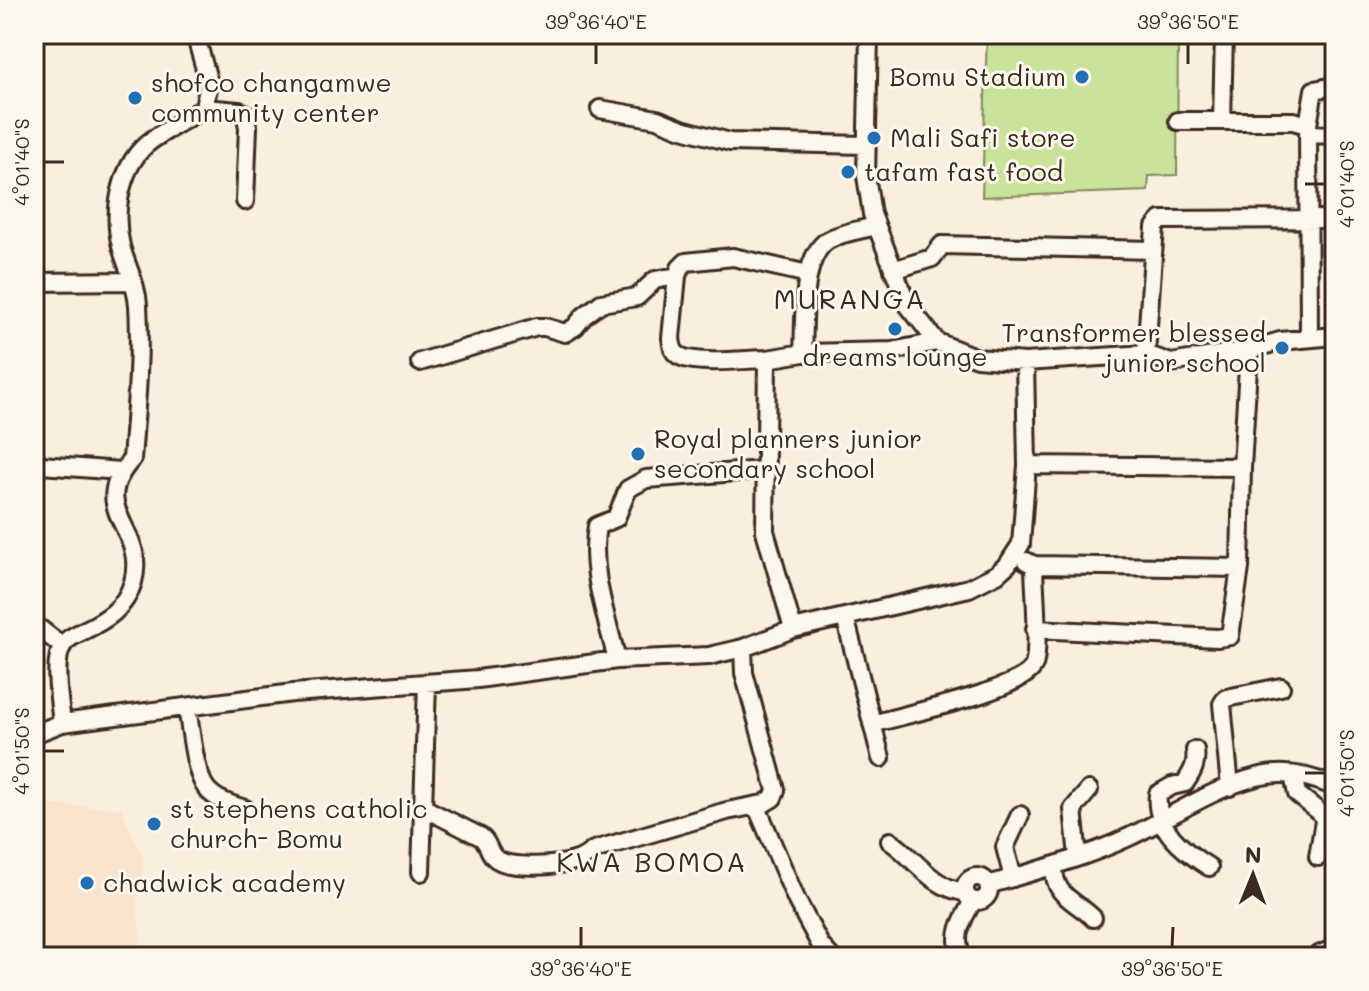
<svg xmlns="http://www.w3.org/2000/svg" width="1369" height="991" font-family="Mali,sans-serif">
<rect width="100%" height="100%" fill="#faeede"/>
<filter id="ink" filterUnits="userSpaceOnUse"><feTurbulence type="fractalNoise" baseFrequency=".0125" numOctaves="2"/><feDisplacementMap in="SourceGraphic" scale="16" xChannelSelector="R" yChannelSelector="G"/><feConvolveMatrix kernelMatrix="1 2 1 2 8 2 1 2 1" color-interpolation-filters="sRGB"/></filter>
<g filter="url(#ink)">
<path fill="#f9e3cd" d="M34 804 121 808 144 860 137 905 142 957H34Z"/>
<path fill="#c9e39a" stroke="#82865c" stroke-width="2" d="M987 34H1178L1177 175 1149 176 1148 191 982 197Z"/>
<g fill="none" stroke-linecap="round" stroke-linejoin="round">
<defs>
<path id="minor" d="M869 34 866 176 872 214 907 304 937 342 977 358 1025 362 1146 354 1171 363 1249 350 1280 341 1335 336
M204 108 239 111 245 114 248 127 245 201
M600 109 657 119 682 129 730 142 866 145
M1178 121H1293L1308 125 1309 338
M1222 121 1224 34
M1308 125 1314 90 1335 86
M1310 134 1335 135
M893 270 932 258 942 245 1153 250
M34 282 133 281
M34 338 36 282
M803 353C805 323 800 258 828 240 842 232 861 230 876 226
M1146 354 1155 227 1161 220 1335 219
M767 359 803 353 892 351 937 342
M420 362 537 327H545L565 333 575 327 584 316 601 303 637 297 655 280 677 276
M34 457 41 465 120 471
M1027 465 1242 467
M1026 561 1034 565 1240 568
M845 617 881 758
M34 624 62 646
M793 629 765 531 767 359C746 359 695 366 678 355 672 351 672 344 671 338L677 276 680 268 686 262 733 257 808 274
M1035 629 1218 638 1230 636 1240 568 1242 467 1249 350
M743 648 744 673 776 790 773 798 760 806 759 812 797 901 821 946 831 957
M617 660C607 618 589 570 597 526L616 518 628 489 646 479 763 470
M187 708C191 729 194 771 206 788 215 800 232 805 245 809
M62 723C60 704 52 661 63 645 67 638 76 635 83 631 106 620 125 609 133 582 148 527 85 511 132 459 136 408 141 355 138 305 137 284 126 266 121 246 112 211 121 162 152 140 169 128 187 119 204 108L209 83 195 34
M872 724C901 715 1025 690 1034 665 1040 646 1034 587 1034 565
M34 734 62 723 293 693 478 679 617 660 709 656 743 648 793 629 969 588 997 574 1008 564 1021 544 1027 465 1025 362
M1195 750C1197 764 1193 771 1185 783L1172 786 1158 794C1154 828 1183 851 1209 867
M1293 775 1297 794 1322 814 1324 821 1318 857
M1230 787 1222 704 1226 698 1281 687
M424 808 481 837C489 843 488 852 495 858 508 870 561 866 577 860 584 858 588 854 594 850L727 811 763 804
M890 841C915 858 933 889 965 892
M1078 857 1073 809 1089 790
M1054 866C1054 898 1074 899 1093 918
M421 872 427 683
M965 889a12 12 0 1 1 24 0a12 12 0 1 1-24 0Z
M1013 878 1005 847 1020 815
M988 885C1036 871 1084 858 1129 837 1170 818 1212 788 1257 777 1283 770 1311 776 1335 787
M963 957C951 938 963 918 973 901"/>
<path id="major" d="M1321 957 1335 951"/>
</defs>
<use href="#minor" stroke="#3b2a1e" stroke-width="22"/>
<use href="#major" stroke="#3b2a1e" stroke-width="28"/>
<use href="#minor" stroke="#fbf7ec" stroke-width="16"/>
<use href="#major" stroke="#fbf7ec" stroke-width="22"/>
</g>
</g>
<path fill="none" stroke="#3b2a1e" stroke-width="3" d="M596 64V44M1188 64V44M44 162H64M1305 184H1325M44 751H64M1305 773H1325M581 947V927M1172 947 1173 927"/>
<g fill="#1f6fb2" stroke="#fbf7ec" stroke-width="3">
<circle cx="1082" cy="77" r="8"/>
<circle cx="135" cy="98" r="8"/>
<circle cx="874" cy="138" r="8"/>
<circle cx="848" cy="172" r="8"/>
<circle cx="895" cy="329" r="8"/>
<circle cx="1282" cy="348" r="8"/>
<circle cx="638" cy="454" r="8"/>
<circle cx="154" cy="824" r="8"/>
<circle cx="87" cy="883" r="8"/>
</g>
<g text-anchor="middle" stroke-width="6" stroke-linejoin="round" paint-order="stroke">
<g font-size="26" fill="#3b2a1e" stroke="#fbf7ec" text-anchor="start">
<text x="1066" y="86" text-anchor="end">Bomu Stadium</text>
<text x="151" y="92">shofco changamwe<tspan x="151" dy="30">community center</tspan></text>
<text x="890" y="147">Mali Safi store</text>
<text x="864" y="181">tafam fast food</text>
<text x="1266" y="342" text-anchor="end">Transformer blessed<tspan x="1266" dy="30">junior school</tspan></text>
<text x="895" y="366" text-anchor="middle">dreams lounge</text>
<text x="654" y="448">Royal planners junior<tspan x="654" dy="30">secondary school</tspan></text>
<text x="170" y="818">st stephens catholic<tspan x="170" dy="30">church- Bomu</tspan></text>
<text x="103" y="892">chadwick academy</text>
</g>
<g font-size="28" letter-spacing="2" fill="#3b2a1e" stroke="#fbf7ec">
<text x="850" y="309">MURANGA</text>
<text x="652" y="872">KWA BOMOA</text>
</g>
</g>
<rect width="1369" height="991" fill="none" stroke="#fbf7ec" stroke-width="88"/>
<g transform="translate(1253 875) rotate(1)" stroke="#fbf7ec" stroke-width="6" paint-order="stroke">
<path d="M0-6L14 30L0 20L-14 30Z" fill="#3b2a1e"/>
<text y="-12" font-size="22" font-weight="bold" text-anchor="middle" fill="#3b2a1e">N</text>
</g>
<rect x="44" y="44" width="1281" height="903" fill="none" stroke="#3b2a1e" stroke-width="3"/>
<g font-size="20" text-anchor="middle" fill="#3b2a1e">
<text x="596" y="29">39°36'40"E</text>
<text x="1188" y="29">39°36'50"E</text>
<text transform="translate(22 162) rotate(-90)" y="7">4°01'40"S</text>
<text transform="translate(1347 184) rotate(-90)" y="7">4°01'40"S</text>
<text transform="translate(22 751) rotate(-90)" y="7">4°01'50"S</text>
<text transform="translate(1347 773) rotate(-90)" y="7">4°01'50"S</text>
<text x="581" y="976">39°36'40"E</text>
<text x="1172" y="976">39°36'50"E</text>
</g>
</svg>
